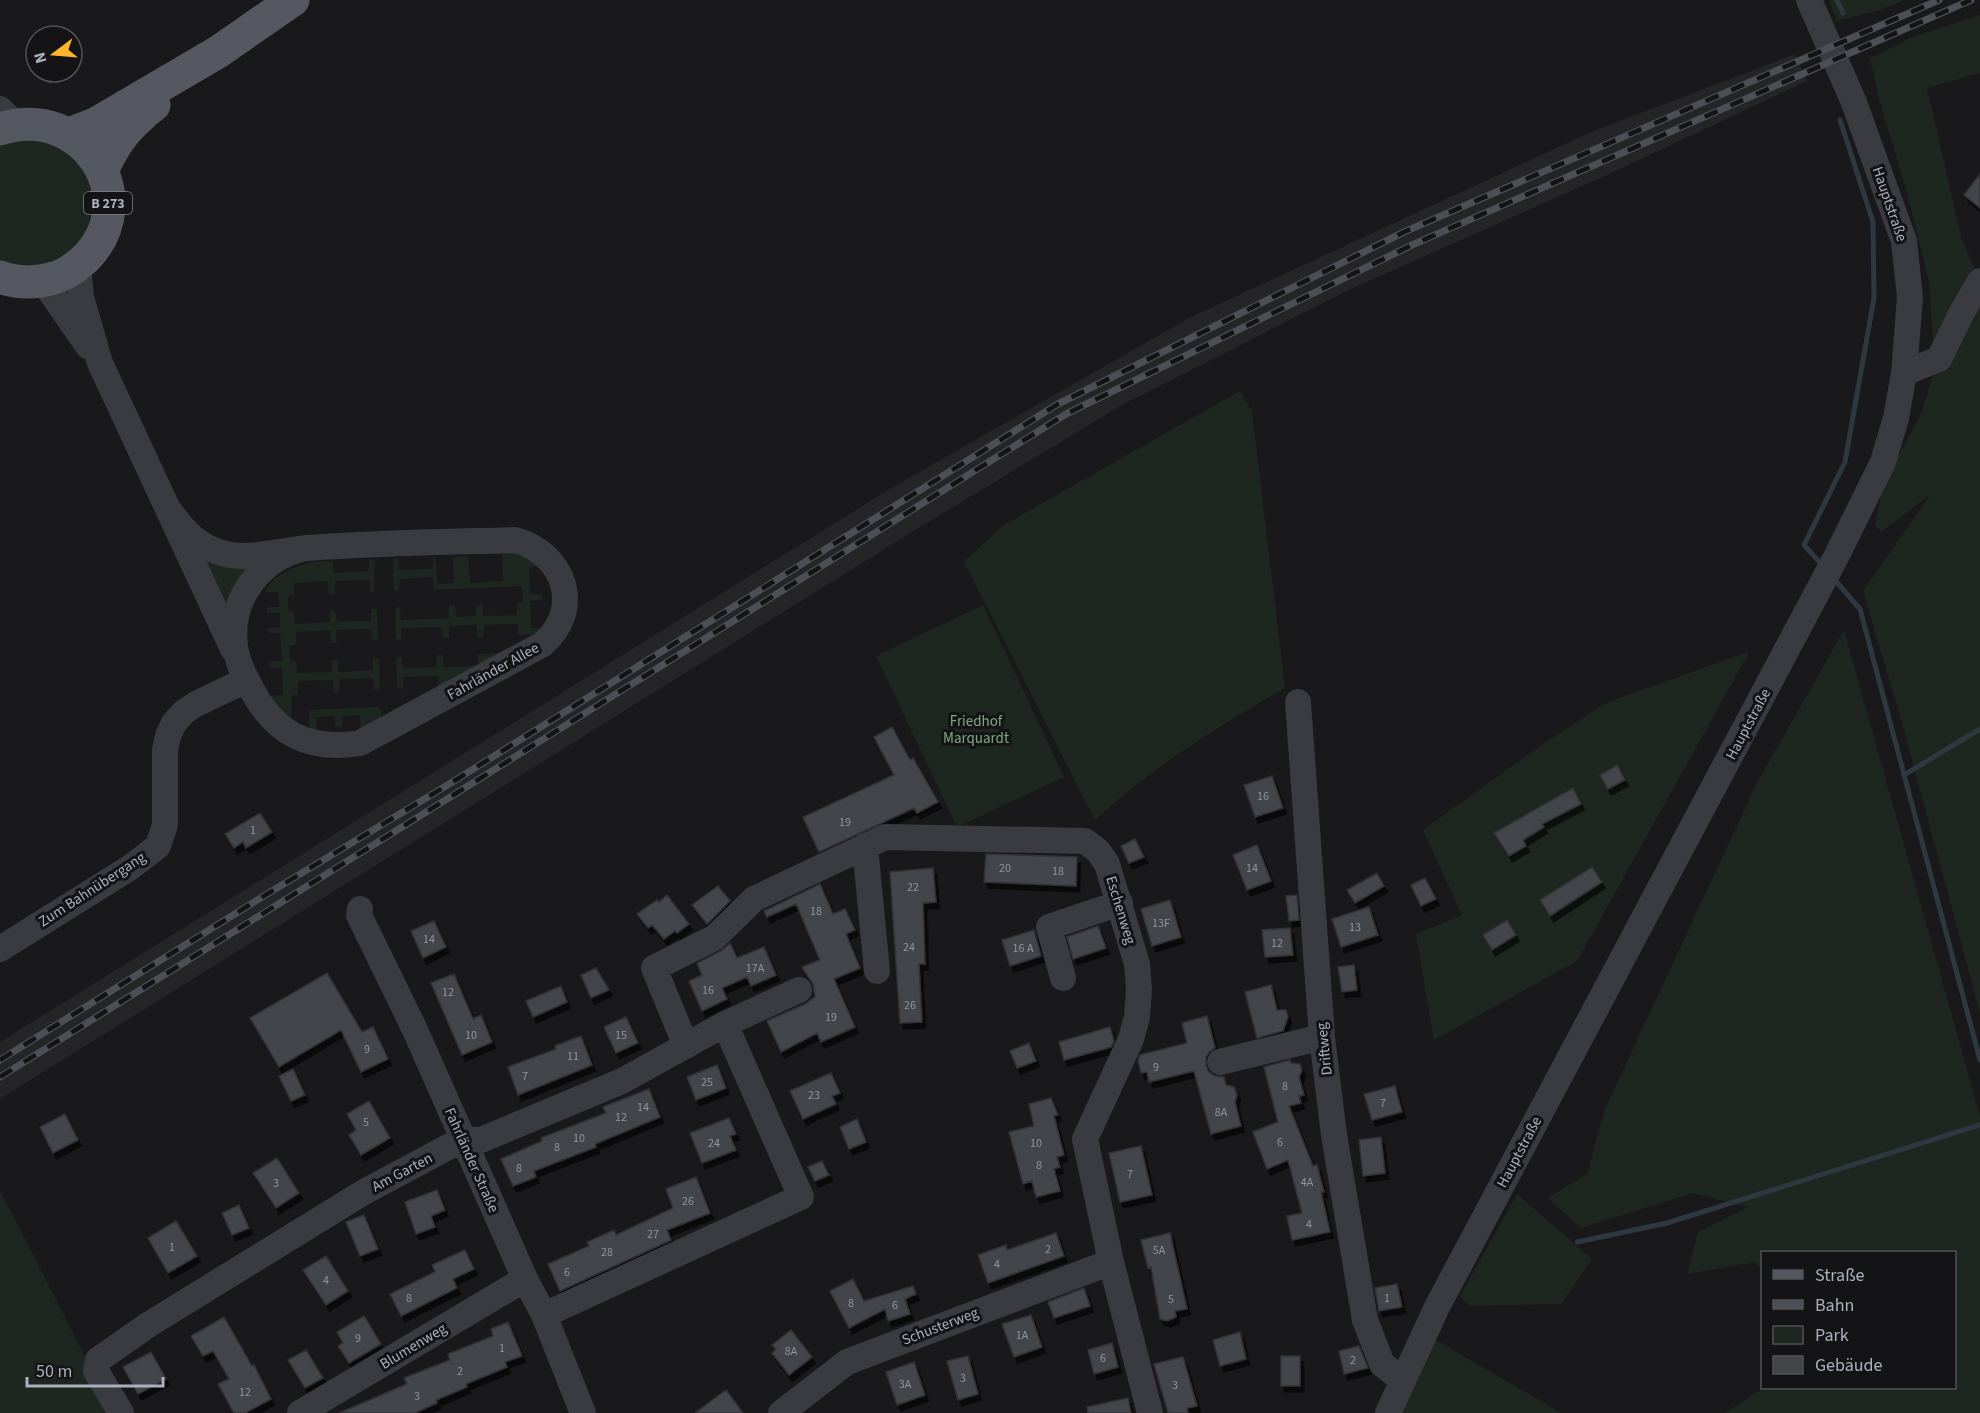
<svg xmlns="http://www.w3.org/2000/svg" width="1980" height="1413" font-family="'Source Sans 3',sans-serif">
<defs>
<filter id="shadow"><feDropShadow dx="3.5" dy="6" stdDeviation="0" flood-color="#0009"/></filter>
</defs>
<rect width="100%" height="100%" fill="#19191b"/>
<path fill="#252528" d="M1795 54 1807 81 1605 176 1351 289 1122 405 917 529 0 1099V1042L888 490 1191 317 1591 132Z"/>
<path fill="#1e271f" d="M1829 0H1904L1883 9 1837 21Z
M1980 15V73L1927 88 1962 240 1980 280V1013L1902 723 1863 591 1930 495 1881 532 1875 524 1883 484 1921 414 1935 369 1929 282 1907 193 1878 95 1870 59 1910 38Z
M34 137 77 157 96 201 81 246 38 269 0 262V144Z
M1240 391 1252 411 1285 688C1219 726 1151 768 1095 820L964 562 1002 526Z
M513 553 524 554 541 566 529 567 530 594H542V600L530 601 531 628H543L546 634 518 635V624L484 625 483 637H477V625L449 626V638H443L442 627 401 628V640L396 639 395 608 400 607 401 620 449 618V606L455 605 456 617 476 616V605L482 604 483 616 517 615V603L523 602 522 587 520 586 434 590 433 577 399 579V591H396L393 588V559L398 558 399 570 433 569V557H435L438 584 454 583 453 557 468 556 470 583 503 581 502 554Z
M201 555 262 564 232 617Z
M369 559 375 562 374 592H370V580L335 581V594H329L328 581 294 583V595L288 596V610L294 612 295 624 330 622V611L335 610 337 622 371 621V609H375L377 611 378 640 372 641 371 629 336 630 337 643H331L330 630 296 632V644L289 646 290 660 296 661 297 673 332 672V660H338V672L373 670V658H377L379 660 380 689 375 690 373 678 339 679V692L334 693 333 680 298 681V694L291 696V723L270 696 283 695 282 668H269V662L282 661 280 633H268V628L280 627V613H267V607H279L278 592H266C271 571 315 558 333 562L334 573 369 571Z
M983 605 1064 777 957 827 876 656Z
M1844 630 1980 1116V1413H1725L1763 1388H1954V1252H1762V1272L1756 1262 1687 1274 1698 1232 1748 1207 1693 1193 1581 1228 1548 1198 1587 1174 1605 1109 1758 781Z
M1750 651 1577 961 1434 1040 1416 934 1462 915 1423 830 1543 744 1606 703Z
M503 653 439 687 438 676 404 677 403 689 397 687 396 659 398 657H402L403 668 437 667V655H443L444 667 478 666V654Z
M378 707 381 709V721L361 732 360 715 342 716V727H336L334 716 316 717 317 733 310 734 309 713 312 710Z
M0 1190 114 1413H0Z
M1517 1194 1592 1259 1561 1304 1470 1306 1460 1296Z
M1434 1339 1561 1413H1401Z"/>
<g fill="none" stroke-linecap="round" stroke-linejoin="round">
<path stroke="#2d3841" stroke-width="5" d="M1837 0 1843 13
M1824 567 1804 545 1845 462 1874 298 1873 222 1840 120
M1834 579 1860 609 1980 1060
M1904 775 1980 729
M1577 1242 1667 1223 1980 1125"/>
</g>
<path fill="#434448" stroke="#323337" stroke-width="1.5" filter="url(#shadow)" d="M1980 174V208L1964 195Z
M892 727 910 760 913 758 938 802 917 813 914 808 819 852 803 817 894 775 874 737Z
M1617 765 1625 780 1608 789 1600 775Z
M1272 776 1283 808 1255 817 1244 785Z
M1573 788 1581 804 1542 824 1544 827 1523 840 1526 846 1509 856 1494 833Z
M260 813 272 832 246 848 243 842 234 848 225 834Z
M1135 839 1144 857 1129 863 1121 846Z
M1257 845 1271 881 1247 890 1233 855Z
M986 854 1077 857 1076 886 984 882Z
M1592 867 1602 882 1550 916 1540 900Z
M933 868 936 902 923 903 925 964H919L922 1022 900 1023 890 872Z
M1377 873 1384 886 1355 903 1347 890Z
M1425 878 1436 899 1421 906 1411 885Z
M820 884 833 914 845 909 855 930 846 934 860 968 834 979 855 1027 821 1042 817 1033 781 1052 767 1021 805 1004 815 997 813 984 802 967 820 960 796 904 767 917 764 911Z
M718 886 730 901 707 924 692 905Z
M667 895 689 924 677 933 675 931 664 939 652 925 648 928 637 914 657 900 659 902Z
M1297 895 1299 920 1289 921 1286 896Z
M1170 900 1181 937 1152 946 1141 909Z
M1369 907 1378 935 1341 947 1332 919Z
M1507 920 1516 935 1492 950 1483 935Z
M434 921 446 947 423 958 411 931Z
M1098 926 1106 948 1073 959 1067 937Z
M1290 928 1293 955 1265 957 1262 930Z
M1034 930 1041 956 1010 966 1002 940Z
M730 943 737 958 764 947 776 975 751 986 747 977 722 988 727 999 702 1011 689 981 702 975 697 963 721 951Z
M1354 965 1357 990 1342 992 1338 967Z
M596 968 609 990 591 998 581 975Z
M327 973 362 1032 373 1027 388 1059 361 1072 341 1030 279 1067 250 1018Z
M454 974 473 1019 481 1015 492 1042 462 1055 431 983Z
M1271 985 1277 1010H1286L1288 1017 1283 1031 1257 1038 1245 992Z
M561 986 567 1002 533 1017 526 1001Z
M1207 1016 1215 1048 1209 1052 1206 1057V1066L1209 1072 1215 1076 1224 1077 1226 1085 1234 1087 1237 1095 1235 1102 1241 1126 1211 1134 1194 1071 1149 1082 1147 1072 1141 1073 1138 1061 1140 1055 1187 1043 1182 1023Z
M626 1017 638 1043 616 1053 604 1027Z
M1110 1027 1114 1041 1111 1047 1064 1060 1059 1042Z
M581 1036 592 1065 518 1095 508 1067 556 1049 555 1046Z
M1029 1043 1036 1061 1017 1068 1010 1051Z
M1290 1060 1291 1063 1300 1064 1302 1071 1299 1077 1304 1095 1299 1096 1301 1103 1289 1106 1313 1166 1317 1165 1324 1192H1321L1330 1232 1292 1240 1287 1216 1302 1213 1288 1160 1267 1169 1253 1132 1278 1122 1264 1067Z
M717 1065 726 1088 696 1100 687 1077Z
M293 1069 305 1095 291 1101 279 1076Z
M831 1073 840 1093 832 1096 836 1104 803 1119 790 1091Z
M1395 1086 1402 1112 1372 1120 1364 1094Z
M649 1089 660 1117 595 1144 596 1147 534 1171 536 1177 513 1186 501 1159 542 1141 541 1138 606 1113 603 1107Z
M1051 1098 1058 1115 1054 1116 1064 1155 1057 1157 1060 1167 1054 1169 1060 1191 1036 1197 1032 1181 1023 1184 1009 1132 1034 1126 1029 1104Z
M369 1101 390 1138 361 1155 349 1135 356 1130 347 1114Z
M65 1114 78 1140 53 1153 40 1127Z
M729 1118 736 1134 730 1136 736 1150 702 1163 690 1133Z
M857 1119 866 1142 849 1149 840 1127Z
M1381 1137 1385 1173 1363 1176 1359 1140Z
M1141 1146 1152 1195 1120 1202 1109 1153Z
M277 1158 299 1193 276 1208 253 1173Z
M822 1161 829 1175 815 1181 808 1167Z
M696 1177 710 1213 667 1230 671 1240 560 1291 548 1264 589 1246 587 1242 614 1230 616 1235 673 1208 666 1189Z
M437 1190 445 1210 431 1216 435 1227 416 1234 405 1202Z
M239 1205 249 1228 232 1235 222 1213Z
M364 1215 378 1249 360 1256 346 1222Z
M176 1221 197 1256 168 1273 148 1238Z
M1056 1233 1064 1256 988 1283 978 1255 1006 1245 1007 1250Z
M1170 1233 1187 1309 1175 1311 1176 1317 1167 1321 1160 1319 1151 1267 1148 1268 1141 1240Z
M465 1250 474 1269 453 1279 457 1288 401 1316 390 1294 435 1272 432 1265Z
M326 1256 348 1291 326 1305 303 1270Z
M853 1279 864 1301 913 1286 916 1294 905 1299 910 1314 888 1321 885 1309 849 1328 830 1291Z
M1397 1284 1402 1307 1379 1311 1375 1288Z
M1084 1288 1090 1306 1054 1318 1048 1302Z
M1031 1315 1042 1347 1014 1357 1002 1324Z
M364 1316 381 1344 349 1363 338 1346 343 1343 337 1332Z
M224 1317 252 1366 254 1365 271 1399 245 1413H234L218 1384 229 1379 213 1351 203 1356 191 1336Z
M508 1322 522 1356 505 1362 507 1367 466 1384 467 1387 436 1400 437 1403 415 1413H339L407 1384 404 1378 450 1360 448 1354 493 1336 491 1329Z
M791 1330 812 1357 789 1375 772 1353 776 1349 772 1345Z
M1240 1332 1246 1359 1220 1366 1213 1340Z
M1112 1343 1118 1367 1094 1374 1088 1350Z
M1359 1346 1368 1368 1344 1374 1339 1351Z
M306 1350 323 1378 305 1388 288 1360Z
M151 1352 166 1379 138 1394 123 1367Z
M968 1356 978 1394 958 1400 947 1361Z
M1281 1356H1300V1386H1281Z
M1183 1357 1197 1406 1187 1408 1188 1413H1168L1154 1364Z
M914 1362 925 1395 897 1405 886 1372Z
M726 1390 743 1413H695Z
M1128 1398 1131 1413H1088L1087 1407Z"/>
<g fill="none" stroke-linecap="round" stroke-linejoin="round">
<path stroke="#393b41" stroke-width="26" d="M0 109 15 124
M78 266 81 297 100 363 233 649
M43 281 88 346
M1904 373 1939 359 1962 312 1980 281
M169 510C184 531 199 548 226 554 252 560 282 550 308 548 377 543 446 542 515 540 564 553 584 608 543 644L360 743C307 752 272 732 249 684 242 672 237 660 235 646 229 599 261 557 306 548
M1298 702 1322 1037 1334 1135 1365 1320 1382 1364 1402 1380
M865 846 877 971
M360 909 359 915 415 1030 525 1279 544 1315 583 1413
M0 949 131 867 158 846 165 825V750L168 736 174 723 184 712 196 704 246 680
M1063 978 1049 927 1120 903
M686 1046 654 968 714 938 754 899 885 837 1085 841 1098 851 1107 864 1137 964 1139 989 1137 1017 1131 1039 1085 1139 1111 1262 1150 1413
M1220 1062 1322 1037
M544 1315 801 1197 725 1024
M121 1413 96 1371 98 1360 148 1325 364 1192 463 1139 481 1140 622 1081 725 1024 799 990
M300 1413 525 1279
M781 1413 847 1362 1111 1262
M1388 1413 1437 1307 1836 557 1883 462 1896 418 1904 373 1910 297 1904 241 1853 100 1809 0"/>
<path stroke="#555860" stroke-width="33" d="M0 129C84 102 145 199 85 259 76 267 66 275 54 278 36 283 18 284 0 277
M69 134 97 123 218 52 293 0
M102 171C116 140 128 126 154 105"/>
<defs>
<path id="rail" d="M0 1060 267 894 446 786 1058 404 1404 232 1939 0
M0 1077 1066 414 1412 245 1971 0"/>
</defs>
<use href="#rail" stroke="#4c4f56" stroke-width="7"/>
<use href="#rail" stroke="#141416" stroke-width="4.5" stroke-dasharray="14" stroke-linecap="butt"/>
</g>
<g text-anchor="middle" stroke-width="6" stroke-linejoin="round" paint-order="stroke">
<g font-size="12" fill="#90959f">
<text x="1263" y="800">16</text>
<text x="845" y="826">19</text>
<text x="253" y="834">1</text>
<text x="1005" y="872">20</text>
<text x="1252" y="872">14</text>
<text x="1058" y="875">18</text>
<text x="913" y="891">22</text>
<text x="816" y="915">18</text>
<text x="1161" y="927">13F</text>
<text x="1355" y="931">13</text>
<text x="429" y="943">14</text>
<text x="1277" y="947">12</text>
<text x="909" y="951">24</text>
<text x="1023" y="952">16 A</text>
<text x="755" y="972">17A</text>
<text x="708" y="994">16</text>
<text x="448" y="996">12</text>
<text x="910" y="1009">26</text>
<text x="831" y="1021">19</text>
<text x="471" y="1039">10</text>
<text x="621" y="1039">15</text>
<text x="367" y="1053">9</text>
<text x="573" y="1060">11</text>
<text x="1156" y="1071">9</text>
<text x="525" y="1080">7</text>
<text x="707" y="1086">25</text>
<text x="1285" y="1090">8</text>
<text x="814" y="1099">23</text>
<text x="1383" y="1107">7</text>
<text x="643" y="1111">14</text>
<text x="1221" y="1116">8A</text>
<text x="621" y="1121">12</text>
<text x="366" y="1126">5</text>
<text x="579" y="1142">10</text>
<text x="1280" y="1146">6</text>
<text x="714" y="1147">24</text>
<text x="1036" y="1147">10</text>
<text x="557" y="1151">8</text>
<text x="1039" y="1169">8</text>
<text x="519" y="1172">8</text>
<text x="1130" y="1178">7</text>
<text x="1307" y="1186">4A</text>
<text x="276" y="1187">3</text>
<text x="688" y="1205">26</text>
<text x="1309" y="1228">4</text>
<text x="653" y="1238">27</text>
<text x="172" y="1251">1</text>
<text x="1048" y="1253">2</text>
<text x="1159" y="1254">5A</text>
<text x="607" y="1256">28</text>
<text x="997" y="1268">4</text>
<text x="567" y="1276">6</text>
<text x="326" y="1284">4</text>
<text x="409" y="1302">8</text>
<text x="1387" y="1302">1</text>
<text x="1171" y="1303">5</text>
<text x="851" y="1307">8</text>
<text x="895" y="1309">6</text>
<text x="1022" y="1339">1A</text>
<text x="358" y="1342">9</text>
<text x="502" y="1352">1</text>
<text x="791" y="1355">8A</text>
<text x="1103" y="1362">6</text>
<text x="1353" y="1364">2</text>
<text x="460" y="1375">2</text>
<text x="963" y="1382">3</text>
<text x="905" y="1388">3A</text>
<text x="1175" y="1389">3</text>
<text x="245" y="1396">12</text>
<text x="417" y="1400">3</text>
</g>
<rect fill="#141416" stroke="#7d818a" stroke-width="1.5" x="84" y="192" width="48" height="22" rx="4.5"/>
<g font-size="14" font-weight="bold" fill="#aab0bc">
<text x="108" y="208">B 273</text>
</g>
<g font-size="15" fill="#aab0bc" stroke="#141416">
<text transform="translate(1890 204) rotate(71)" y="5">Hauptstraße</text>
<text transform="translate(493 671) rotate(-29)" y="5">Fahrländer Allee</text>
<text transform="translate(1748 724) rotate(-62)" y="5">Hauptstraße</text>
<text transform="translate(92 889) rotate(-33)" y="5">Zum Bahnübergang</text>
<text transform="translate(1121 910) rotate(73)" y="5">Eschenweg</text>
<text transform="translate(1324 1049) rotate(-96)" y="5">Driftweg</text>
<text transform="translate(1519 1152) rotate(-62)" y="5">Hauptstraße</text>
<text transform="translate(472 1160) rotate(66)" y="5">Fahrländer Straße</text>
<text transform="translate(402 1172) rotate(-28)" y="5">Am Garten</text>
<text transform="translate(940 1326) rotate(-21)" y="5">Schusterweg</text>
<text transform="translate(413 1346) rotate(-31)" y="5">Blumenweg</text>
</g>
<g font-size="15" fill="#80a882" stroke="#141416">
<text x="976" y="726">Friedhof<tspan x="976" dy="17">Marquardt</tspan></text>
</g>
</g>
<rect x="1761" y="1251" width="195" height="138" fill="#141416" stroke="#505258" stroke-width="1.5"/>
<rect x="1773" y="1270" width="30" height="9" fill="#555860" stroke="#505258" stroke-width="1.5"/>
<text x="1815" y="1281" font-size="18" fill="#aab0bc">Straße</text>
<rect x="1773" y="1300" width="30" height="9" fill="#4c4f56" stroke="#505258" stroke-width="1.5"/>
<text x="1815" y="1311" font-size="18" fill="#aab0bc">Bahn</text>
<rect x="1773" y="1326" width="30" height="18" fill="#1e271f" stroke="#505258" stroke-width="1.5"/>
<text x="1815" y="1341" font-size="18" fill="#aab0bc">Park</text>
<rect x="1773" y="1356" width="30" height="18" fill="#434448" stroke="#505258" stroke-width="1.5"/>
<text x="1815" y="1371" font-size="18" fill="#aab0bc">Gebäude</text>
<g transform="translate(54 54) rotate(254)"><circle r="28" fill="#141416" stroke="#505258" stroke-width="1.5"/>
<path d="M0-4.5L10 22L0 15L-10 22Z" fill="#ffb42d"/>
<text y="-9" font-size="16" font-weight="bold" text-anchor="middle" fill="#aab0bc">N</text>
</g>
<path d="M27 1377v9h136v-9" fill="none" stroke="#aab0bc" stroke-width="3"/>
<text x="36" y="1377" font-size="18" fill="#aab0bc" stroke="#141416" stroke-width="4.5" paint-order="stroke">50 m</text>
</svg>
